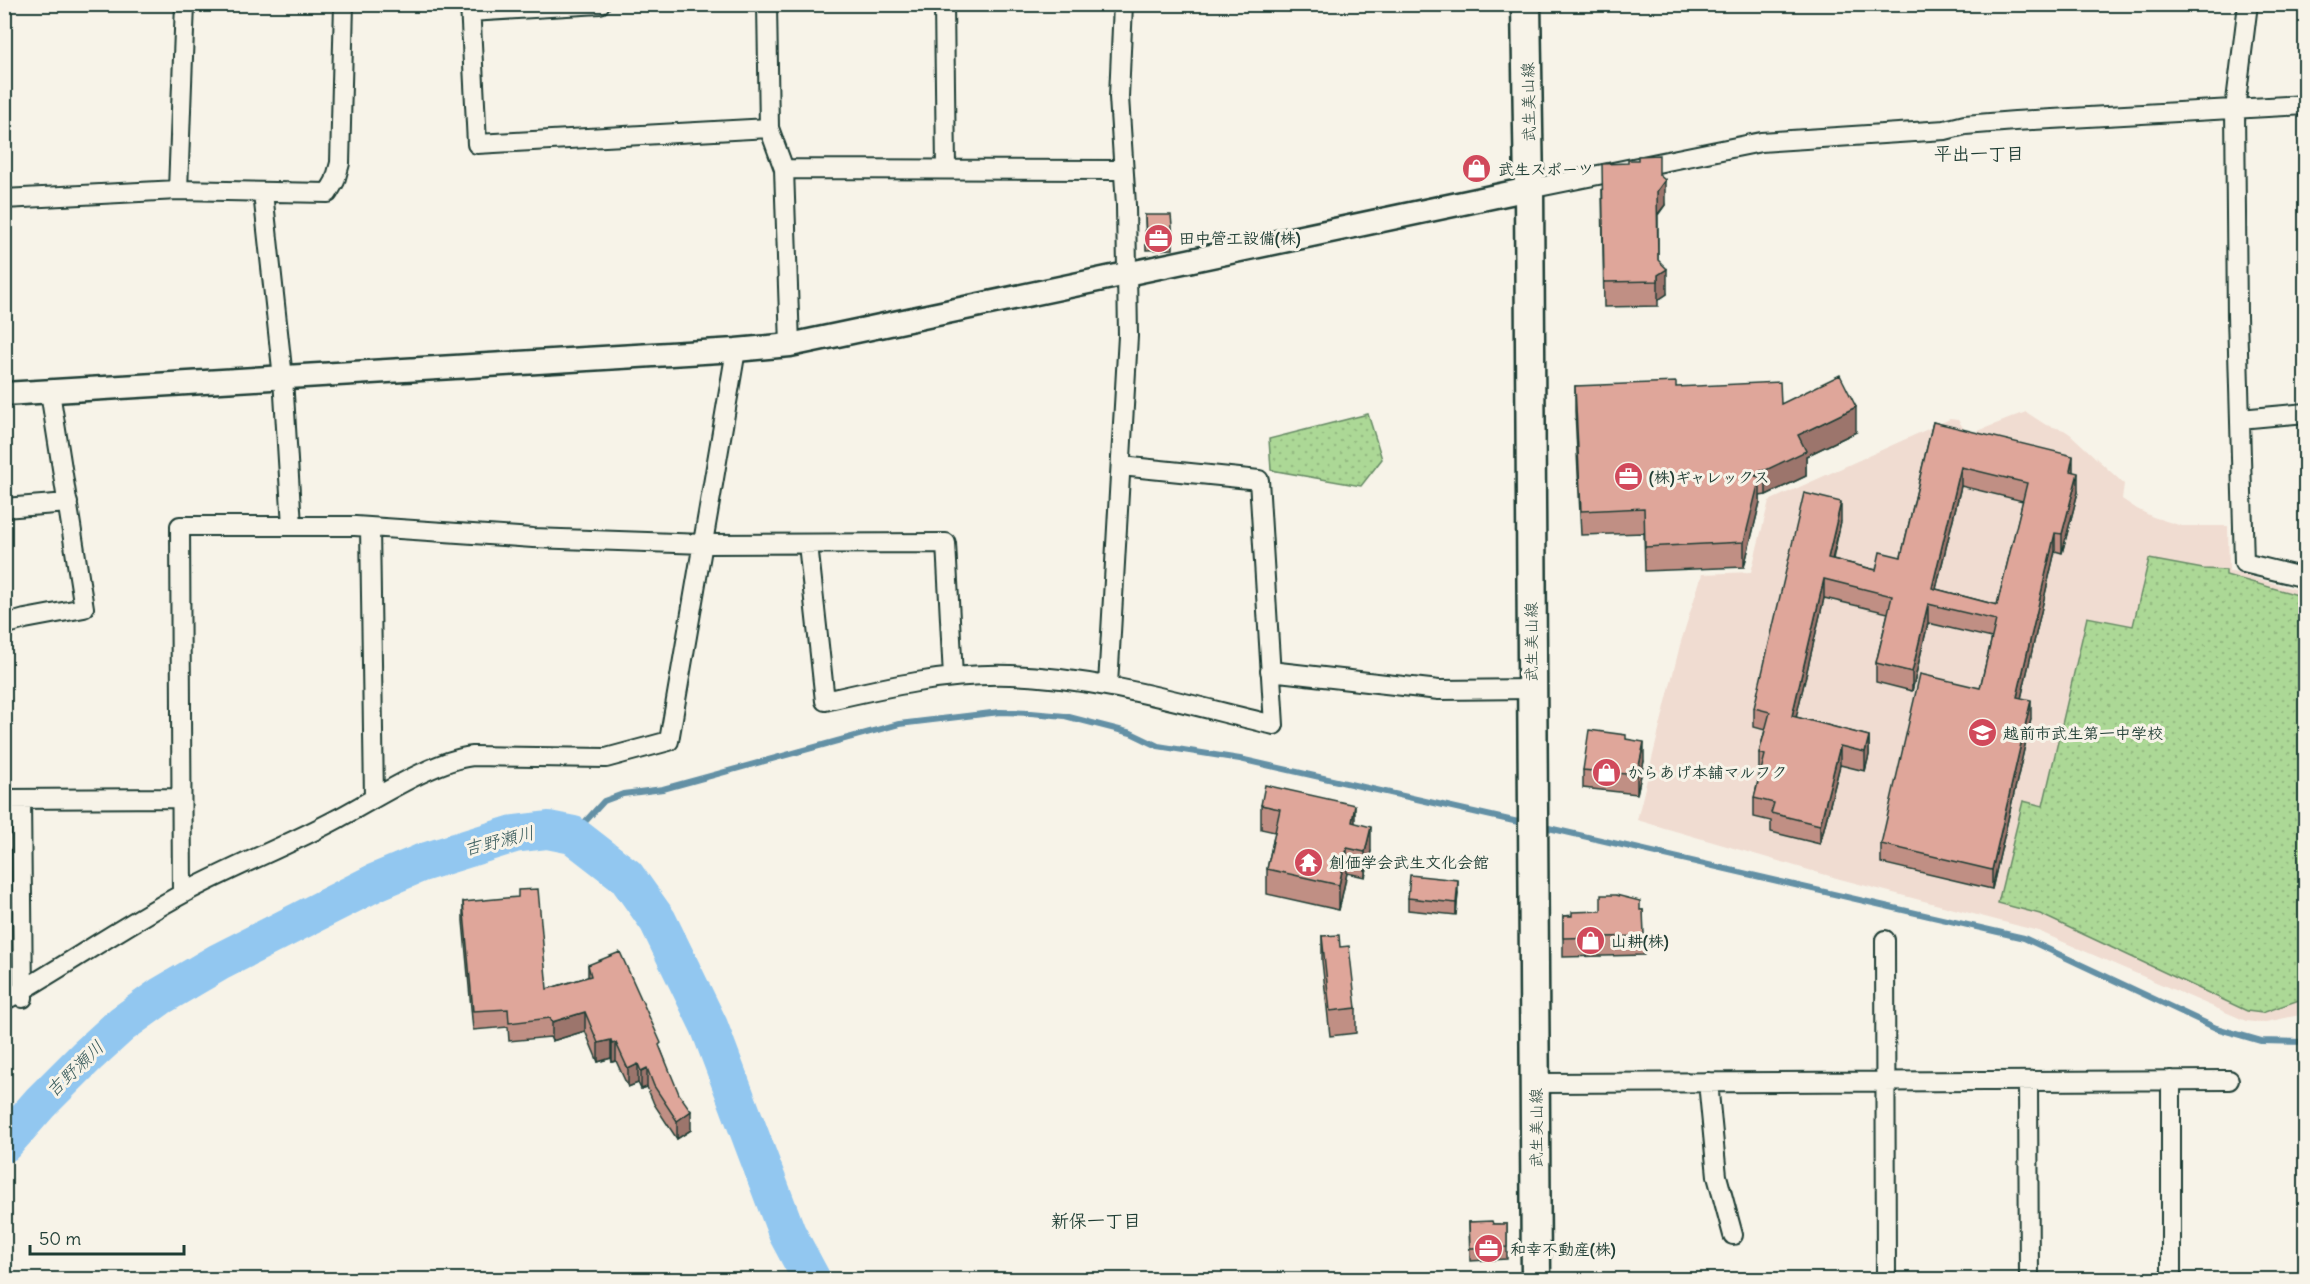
<svg xmlns="http://www.w3.org/2000/svg" width="2310" height="1284" font-family="Delius,'Klee One',sans-serif">
<defs>
<pattern id="green-dots" width="8" height="8" patternUnits="userSpaceOnUse" patternTransform="scale(1.5)"><rect width="8" height="8" fill="#acd896"/><path d="M2 2h.1M6 6h.1" fill="none" stroke="#94ba82" stroke-width="1.8" stroke-linecap="round"/></pattern>
</defs>
<rect width="100%" height="100%" fill="#f7f3e8"/>
<filter id="ink" filterUnits="userSpaceOnUse"><feTurbulence type="fractalNoise" baseFrequency=".0167" numOctaves="2"/><feDisplacementMap in="SourceGraphic" scale="12" xChannelSelector="R" yChannelSelector="G"/><feConvolveMatrix kernelMatrix="1 2 1 2 8 2 1 2 1" color-interpolation-filters="sRGB"/></filter>
<g filter="url(#ink)">
<path fill="#f0dcd1" d="M2026 412 2046 425 2064 430 2070 434 2124 484 2122 499 2137 509 2153 517 2182 526H2228L2229 571 2305 592V1014L2261 1023 2246 1021 2038 931 1840 879 1637 820 1680 645 1702 574 1751 572 1769 501 1950 419 1958 420 1968 435Z"/>
<path fill="url(#green-dots)" stroke="#668a65" stroke-width="1.5" d="M1368 414 1382 459 1361 486 1271 470 1269 439Z
M2149 559 2203 569 2226 570V575L2305 597V998L2262 1013 2247 1011 2040 914 1998 903 2023 801 2043 806 2087 617 2133 626Z"/>
<g fill="none" stroke-linecap="round" stroke-linejoin="round">
<path stroke="#6490a5" stroke-width="6" d="M1540 826 2024 938 2216 1028 2261 1041 2306 1042
M573 835 604 801 623 794 663 789 899 724 1000 712 1031 713 1065 716 1131 733 1158 746 1240 759 1527 824"/>
<path stroke="#92c7f0" stroke-width="38" d="M4 1144 40 1103 87 1056 122 1024 161 996 219 962 376 882 421 863 514 834 548 830 573 835 626 876 658 921 709 1026 787 1233 812 1280"/>
<defs>
<path id="minor" d="M470 4 477 144 769 128
M767 4 769 128 784 169 790 345
M944 4 946 169
M2248 4 2235 109 2237 316 2244 563 2306 578
M470 12 600 4
M784 169 1123 170
M1529 189 1761 142 1945 130 1965 125 2015 121 2306 105
M178 190 185 4
M263 193 283 378 292 526
M4 199 178 190 328 193 335 181 340 163 344 4
M2240 419 2306 413
M4 508 68 503
M370 527 374 798
M808 544 825 701C886 687 947 673 1010 675 1100 678 1186 704 1274 725L1259 480 1121 466
M4 625 25 619 84 608 50 392
M1270 671 1439 690 1532 689
M1108 685 1128 336 1126 205 1119 97 1123 4
M4 799 180 798
M21 799 23 998
M182 894 180 526H355L533 538 704 544 946 543 953 677
M1885 940 1886 1276
M4 1001C65 966 123 926 184 893 234 866 287 846 337 819 373 800 434 760 473 756L606 758 669 741 736 350
M2171 1080V1280
M2028 1081 2029 1280
M1708 1082 1717 1176 1733 1235
M1536 1083 2229 1080"/>
<path id="tertiary" d="M4 394 736 350 790 345 1529 189"/>
<path id="primary" d="M1526 4 1529 189 1536 1280"/>
</defs>
<use href="#minor" stroke="#1f3d34" stroke-width="22"/>
<use href="#tertiary" stroke="#1f3d34" stroke-width="27"/>
<use href="#primary" stroke="#1f3d34" stroke-width="33"/>
<use href="#minor" stroke="#f7f3e8" stroke-width="18"/>
<use href="#tertiary" stroke="#f7f3e8" stroke-width="22"/>
<use href="#primary" stroke="#f7f3e8" stroke-width="28"/>
</g>
<path fill="#c08f84" stroke="#1f3d34" stroke-width="1.5" fill-rule="evenodd" d="M1659 175 1665 205 1658 215V260L1667 294 1658 300V306L1604 307 1602 189Z
M1145 215 1173 237V249L1146 250Z
M1575 386 1781 404 1856 432 1806 456V476L1766 495 1760 496V502L1744 567 1645 571 1644 533 1581 535 1575 411Z
M1933 422 2073 472 2078 492 2062 553 2055 551 2021 698 2031 719 1992 889 1881 863V844L1980 688 1992 638 1928 623 1912 691 1876 682V663L1888 613 1824 598 1796 717 1869 736V755L1865 771 1840 765 1820 844 1771 832V821L1754 817V798L1760 772H1759V753L1765 730 1754 727V708L1841 521 1833 559 1876 570 1901 557ZM1961 486 2023 501 1997 605 1936 589Z
M1626 739 1644 761 1637 794 1583 788V770Z
M1261 805 1355 823 1371 851 1365 877 1347 873 1339 910 1267 894V869L1275 832 1261 829Z
M1458 893 1456 915 1408 910V898Z
M463 902 547 989 588 977V965L661 1050 691 1130 677 1139 654 1104 647 1087 641 1089 638 1083 628 1087 616 1061 612 1062 611 1058 598 1062 585 1031 552 1041 550 1037 509 1041 508 1027 473 1030 463 921Z
M1643 910 1644 955 1563 957V916Z
M1322 936 1340 947 1356 1008V1033L1330 1036 1322 961Z
M1469 1222 1493 1224H1507V1259L1470 1261Z"/>
<path fill="#9c746c" stroke="#1f3d34" stroke-width="1.5" d="M1665 180V205L1657 215V191Z
M1667 269V294L1658 300V275Z
M1856 407V432L1806 456V476L1766 495V470L1798 435Z
M2073 456V474L2070 471Z
M1961 467V486L1932 605V588Z
M1760 473V502L1744 567V542L1755 476Z
M2078 473V492L2062 553V534Z
M1841 502V521L1828 577V558Z
M2055 533V551L2017 716V697Z
M1824 579V598L1792 735V716Z
M1928 604V623L1912 691V672Z
M2031 700V719L1992 889V870Z
M1869 736V755L1865 771V752Z
M1644 742V761L1637 794V775Z
M1840 746V765L1820 844V825Z
M1355 805V830L1352 822Z
M1371 827V851L1365 877V852Z
M1347 848V873L1339 910V885Z
M1458 880V893L1456 915V903Z
M585 1012V1031L552 1041V1022Z
M611 1040V1058L598 1062V1043Z
M616 1043V1061L612 1062V1044Z
M638 1064V1083L628 1087V1069Z
M647 1068V1087L641 1089V1071Z
M691 1111V1130L677 1139V1121Z"/>
<path fill="#dfa69a" stroke="#1f3d34" stroke-width="1.5" fill-rule="evenodd" d="M1659 155V175L1665 180 1657 191 1658 260 1667 269 1658 275V281L1604 282 1602 164 1628 163V160H1638V156Z
M1145 215H1171L1173 237H1146Z
M1840 375 1856 407 1798 435 1806 451 1766 470 1760 471V473L1755 476 1760 477 1744 542 1645 547 1644 508 1581 511 1575 386 1676 382V387L1780 382 1781 404Z
M1933 422 2073 456 2070 471 2078 473 2062 534 2055 533 2017 697 2031 700 1992 870 1881 844 1920 674 1980 688 1996 620 1928 604 1912 672 1876 663 1892 596 1824 579 1792 716 1869 736 1865 752 1840 746 1820 825 1771 813 1774 803 1754 798 1765 755 1759 753 1770 712 1754 708 1804 493 1841 502 1828 558 1876 570 1880 552 1901 557ZM1961 467 2027 483 1997 605 1932 588Z
M1589 730 1626 735V739L1644 742 1637 775 1583 770Z
M1265 785 1355 805 1352 822 1371 827 1365 852 1347 848 1339 885 1267 869 1280 809 1261 805Z
M1410 875 1458 880 1456 903 1408 898Z
M538 889 547 989 591 976 588 965 620 952 661 1043 659 1045 679 1094 691 1111 677 1121 654 1086 647 1068 641 1071 638 1064 628 1069 616 1043 612 1044 611 1040 598 1043 585 1012 552 1022 550 1018 509 1023 508 1009 473 1011 463 902 518 897V890Z
M1601 895H1616L1640 901V910H1643L1644 936 1563 938V916H1572V912L1601 911Z
M1339 935 1340 947 1349 946 1356 1008 1330 1011 1322 936Z
M1492 1221 1493 1224H1507V1247L1470 1248 1469 1222Z"/>
</g>
<defs>
<symbol id="shop-disc" viewBox="-11 -11 22 22"><circle r="9.5" fill="#d1495b" stroke="#f7f3e8"/><path d="M-5-2.5h2.3a2.7 3.5 0 0 1 5.4 0H5L5.5 6h-11ZM-1.5-2.5h3a1.5 2.3 0 0 0-3 0Z" fill="#fff"/></symbol>
<symbol id="office-disc" viewBox="-11 -11 22 22"><circle r="9.5" fill="#d1495b" stroke="#f7f3e8"/><path d="M-6-3h4V-5.5h4V-3h4V5H-6ZM-1-4.5V-3h2v-1.5ZM-6 0V1H6V0Z" fill="#fff"/></symbol>
<symbol id="school-disc" viewBox="-11 -11 22 22"><circle r="9.5" fill="#d1495b" stroke="#f7f3e8"/><path d="M0-5L7-2L0 1L-7-2ZM-4 1L0 2.5L4 1V4Q0 6-4 4Z" fill="#fff"/></symbol>
<symbol id="temple-disc" viewBox="-11 -11 22 22"><circle r="9.5" fill="#d1495b" stroke="#f7f3e8"/><path d="M0-6L5-2H3V0L6.5 2.5H4V6H1.5V3h-3V6H-4V2.5H-6.5L-3 0V-2H-5Z" fill="#fff"/></symbol>
</defs>
<g fill-rule="evenodd">
<use href="#shop-disc" x="1460" y="152" width="33" height="33"/>
<use href="#office-disc" x="1142" y="222" width="33" height="33"/>
<use href="#office-disc" x="1612" y="460" width="33" height="33"/>
<use href="#school-disc" x="1966" y="716" width="33" height="33"/>
<use href="#shop-disc" x="1590" y="756" width="33" height="33"/>
<use href="#temple-disc" x="1292" y="846" width="33" height="33"/>
<use href="#shop-disc" x="1574" y="924" width="33" height="33"/>
<use href="#office-disc" x="1472" y="1232" width="33" height="33"/>
</g>
<g text-anchor="middle" stroke-width="6" stroke-linejoin="round" paint-order="stroke">
<g font-size="16" fill="#1f3d34" stroke="#f7f3e8">
<text transform="translate(1528 102) rotate(-91)" y="6">武生美山線</text>
<text transform="translate(1531 642) rotate(-90)" y="6">武生美山線</text>
<text transform="translate(1536 1128) rotate(-90)" y="6">武生美山線</text>
</g>
<g font-size="16" font-weight="bold" fill="#1f3d34" stroke="#f7f3e8" text-anchor="start">
<text x="1498" y="175">武生スポーツ</text>
<text x="1179" y="244">田中管工設備(株)</text>
<text x="1649" y="483">(株)ギャレックス</text>
<text x="2003" y="739">越前市武生第一中学校</text>
<text x="1627" y="778">からあげ本舗マルフク</text>
<text x="1329" y="868">創価学会武生文化会館</text>
<text x="1611" y="947">山耕(株)</text>
<text x="1510" y="1255">和幸不動産(株)</text>
</g>
<g font-size="18" font-weight="bold" fill="#1f3d34" stroke="#f7f3e8">
<text x="1979" y="160">平出一丁目</text>
<text x="1096" y="1227">新保一丁目</text>
</g>
<g font-size="18" font-style="italic" fill="#36595a" stroke="#f7f3e8">
<text transform="translate(499 841) rotate(-14)" y="6">吉野瀬川</text>
<text transform="translate(75 1069) rotate(-44)" y="6">吉野瀬川</text>
</g>
</g>
<rect width="2310" height="1284" fill="none" stroke="#f7f3e8" stroke-width="24"/>
<rect x="12" y="12" width="2286" height="1260" fill="none" stroke="#1f3d34" stroke-width="2" filter="url(#ink)"/>
<path d="M30 1245v9h154v-9" fill="none" stroke="#1f3d34" stroke-width="3"/>
<text x="39" y="1245" font-size="18" fill="#1f3d34" stroke="#f7f3e8" stroke-width="4.5" paint-order="stroke">50 m</text>
</svg>
